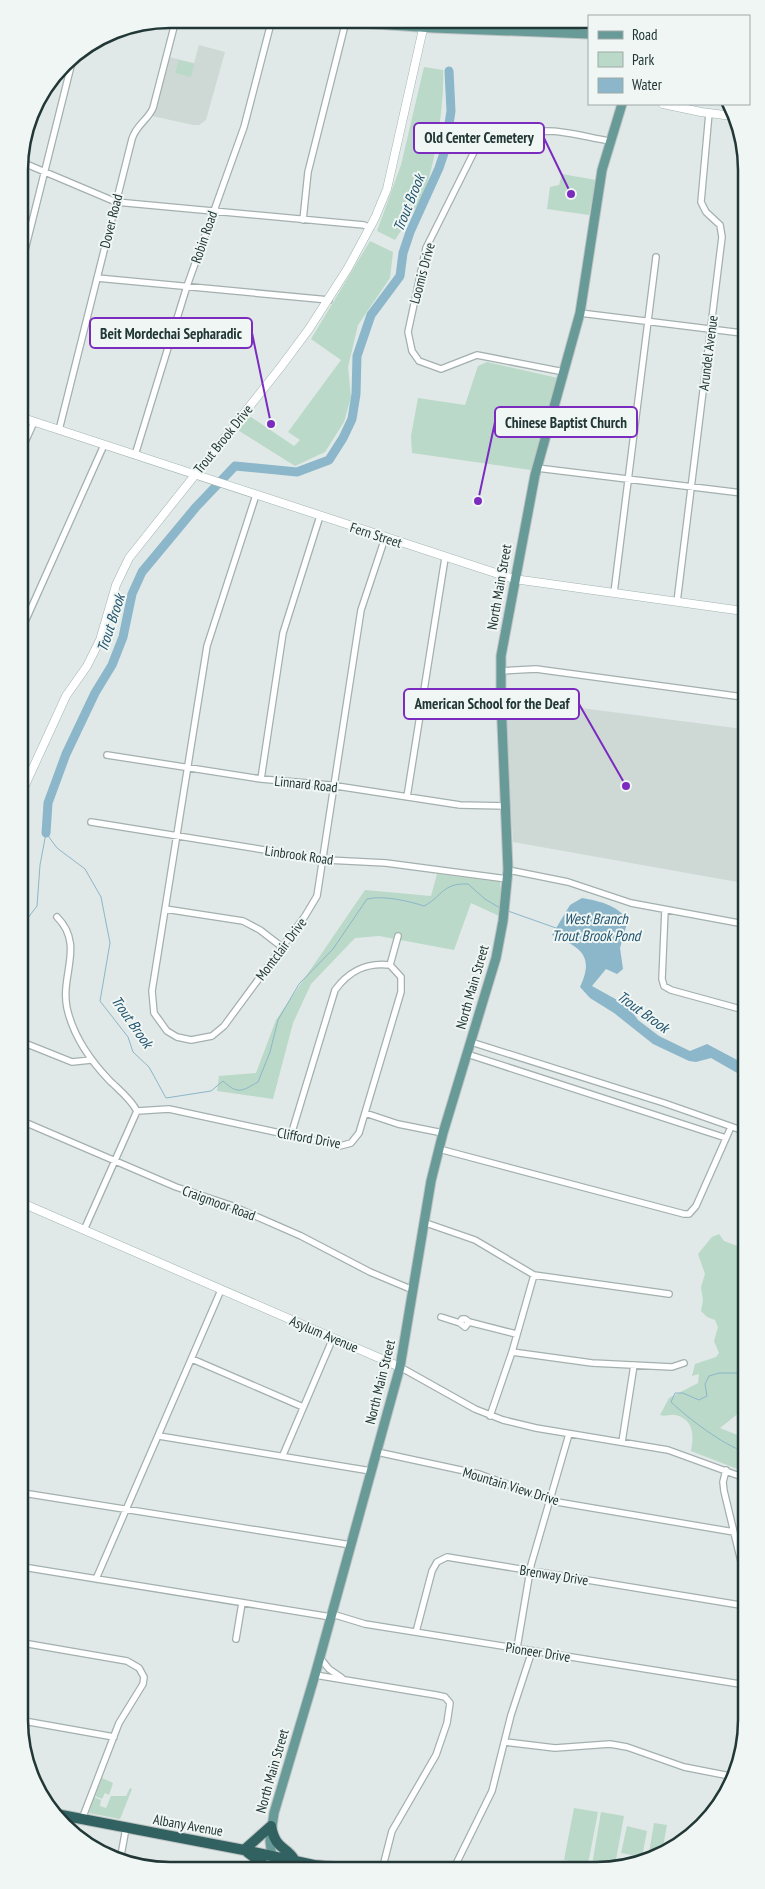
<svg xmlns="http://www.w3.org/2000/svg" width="765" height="1889" font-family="'PT Sans Narrow',sans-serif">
<rect width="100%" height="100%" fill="#e0e9e7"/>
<path fill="#ced9d6" d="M199 45 225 52 206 120 199 125H193L152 116 169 57 194 63Z
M504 698 743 729V883L513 842Z"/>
<path fill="#bad9c8" d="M179 60 194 64 191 77 175 73Z
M424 67 443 70C445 98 435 171 422 197 414 212 404 226 395 240L377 231 401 165Z
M562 174 596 180 589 215 547 209 550 187 559 185Z
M370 241 393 252 390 278 358 325 348 367 351 397 344 422 325 452 295 466 236 429 248 415 294 446 300 440 288 432 341 360 311 339Z
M487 362 558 378 531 470 412 453 411 436 418 398 465 405 478 366Z
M437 874 500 882 502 898 499 916 471 903 454 950 379 936 355 938 311 984 293 1023 273 1099 217 1091 219 1076 256 1073 276 1020 365 890 431 896Z
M719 1234 724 1241 745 1249V1408L720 1428 745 1438V1472L691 1451C694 1436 694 1419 675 1415 669 1414 666 1417 660 1415L669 1398 698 1383 699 1374 692 1376 695 1364 716 1357 719 1353 714 1341 718 1327 715 1320 707 1317 701 1311 703 1300 701 1287 705 1274 698 1254 712 1237Z
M102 1778 113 1783 109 1795 105 1793 102 1799 95 1796Z
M130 1788 132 1789 120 1819 89 1813 94 1797 101 1800 100 1806 106 1808 111 1796H126Z
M574 1808 598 1812 588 1864 564 1860Z
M601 1812 624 1816 615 1865H592Z
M654 1823 667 1825 662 1852 648 1859Z
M627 1826 647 1831 642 1857 621 1853Z"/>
<path fill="#8cb6ca" d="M582 898C599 901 617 905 628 920L620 948 623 969 617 974 606 969 592 986 628 1006 638 1020 659 1036 690 1051 707 1044 741 1062 742 1071 739 1074 711 1058 696 1062 689 1061 653 1044 614 1013 590 998 580 987C595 955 580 947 552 935L570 905Z"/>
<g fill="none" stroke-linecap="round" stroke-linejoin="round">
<path stroke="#8cb6ca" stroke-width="1" d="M46 833 57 848 85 869 101 897 110 943 100 1001 128 1037 133 1052 149 1067 166 1098 211 1091 223 1081C238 1095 242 1091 258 1082L270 1052 278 1020 299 984 333 949 367 899C382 895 409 901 424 906 443 896 442 883 468 884L485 899 500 908
M508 911 556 928
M21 927 37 906 40 865 46 833
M740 1073 744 1076
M745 1357 739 1373H719L709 1376 705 1384 707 1396 699 1400 683 1393H675L671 1402C688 1418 723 1445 745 1452"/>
<path stroke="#8cb6ca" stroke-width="9" d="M46 833 48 803 66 754 95 693 112 665 123 637 132 594 142 572 196 507 235 466 297 472 329 460 343 438 352 419 356 394 357 356 371 315 400 276 403 253 410 232 439 168 445 150 451 111 449 71"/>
<defs>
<path id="street" d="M19 161 116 202 364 225 370 228
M303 220 308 172 346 21
M19 274 74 54
M97 278 329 300
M580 313 742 333
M564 372 477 355 441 369 419 361 412 351 408 332 426 248 476 148C487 135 530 132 547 131 567 131 590 138 610 141
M59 430 132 139C136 125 148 120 153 108L176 19
M20 453 34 422
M135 455 187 286 244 127 272 19
M537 468 742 493
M256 495 207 646 152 991 154 1013 167 1031 177 1037 191 1040 212 1036 224 1026 305 916 317 896 361 610 385 538
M614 593 656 257
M677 602 722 237 720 225 706 212 701 202 709 113
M740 610 743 592
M20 633 104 445
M500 671 536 669 743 697
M107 755 261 779 330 785 460 805 507 806
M261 779 283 633 320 516
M407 797 445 558
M91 822 327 860 386 863 507 879
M508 870 568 882 631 903 744 924
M165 909 243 921 260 930 282 947
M665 910 662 979 664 986 671 990 744 1010
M57 917C85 945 60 975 67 1008 73 1035 90 1060 109 1080 119 1090 130 1098 137 1111
M22 1042 72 1062 91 1060
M471 1042 664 1103 744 1131
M467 1054 726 1138
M137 1111 169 1109 340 1146 351 1143 359 1133 401 992V977L390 965
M365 1113 398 1124 443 1133
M22 1121 176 1187 230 1205 301 1236 370 1272 413 1290
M291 1135 335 990C349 971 366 962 390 965L398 936
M439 1149 684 1214H689L696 1206 731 1127
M423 1222 475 1240 534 1275 669 1294
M84 1230 137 1111
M441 1317 460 1323
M469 1322 465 1327 460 1323 462 1319H465L469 1322 516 1334
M512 1352 592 1363 672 1367 684 1363
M192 1359 303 1407
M400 1367 475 1409 503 1420 536 1428 668 1450 745 1478
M490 1416 512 1352 534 1275
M159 1436 371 1471
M622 1442 634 1365
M377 1452 479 1474 557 1502 734 1532
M283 1455 333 1338
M726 1470 723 1482 724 1491 745 1578
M23 1493 351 1545
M23 1567 331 1617
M96 1579 221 1290
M332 1614 365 1624 746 1685
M416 1632 432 1571 437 1562 447 1557 746 1606
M236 1639 242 1603
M23 1643 127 1661 139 1668 144 1677 143 1684 119 1723 82 1819
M517 1648 531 1565 569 1434
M320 1658 329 1669 342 1678
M315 1675 436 1695 445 1697 450 1703 447 1723 436 1755 392 1831 383 1866
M24 1721 114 1737
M505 1742 555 1748 610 1744 627 1747 684 1767 735 1777
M120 1861 126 1828
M455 1866 492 1791 511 1715 532 1651"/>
<path id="secondary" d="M530 31 531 21
M663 104 701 112 732 116
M20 417 514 579 743 611
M21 794 66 696 87 666 100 640 116 585 129 558 280 368 309 329 348 268 375 218 387 189 425 20
M22 1203 400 1367"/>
<path id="primary" d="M317 20 434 28 589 34
M273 1867 270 1841 274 1813 315 1675 400 1367 431 1181 443 1133 496 958 503 921 508 870 501 699V656L535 475 580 313 602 170 622 104"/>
<path id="highway" d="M56 1814 244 1850 314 1865 335 1867
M271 1826C276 1852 287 1845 295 1861
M244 1850 271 1826
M247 1852 267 1867"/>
</defs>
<use href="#street" stroke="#a3b0ae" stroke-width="8"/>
<use href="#secondary" stroke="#a0b4b0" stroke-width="9"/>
<use href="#primary" stroke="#bdc3c3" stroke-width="11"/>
<use href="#highway" stroke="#bdc3c3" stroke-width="12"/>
<use href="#street" stroke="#fff" stroke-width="5.5"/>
<use href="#secondary" stroke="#fff" stroke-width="8"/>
<use href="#primary" stroke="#689b97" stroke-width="9"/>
<use href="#highway" stroke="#316160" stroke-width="10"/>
</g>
<g text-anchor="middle" stroke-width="4" stroke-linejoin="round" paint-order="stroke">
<g font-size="14" fill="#223836" stroke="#f0f6f4">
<text transform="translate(111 221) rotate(-76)" y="5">Dover Road</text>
<text transform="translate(204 237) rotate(-71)" y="5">Robin Road</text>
<text transform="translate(422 273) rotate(-75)" y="5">Loomis Drive</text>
<text transform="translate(708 353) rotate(-83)" y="5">Arundel Avenue</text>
<text transform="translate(223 439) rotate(-51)" y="5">Trout Brook Drive</text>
<text transform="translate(376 535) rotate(18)" y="5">Fern Street</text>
<text transform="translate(499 587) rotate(-80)" y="5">North Main Street</text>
<text transform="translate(306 784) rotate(6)" y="5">Linnard Road</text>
<text transform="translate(299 855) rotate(8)" y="5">Linbrook Road</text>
<text transform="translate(281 949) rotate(-53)" y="5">Montclair Drive</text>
<text transform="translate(472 987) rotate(-74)" y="5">North Main Street</text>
<text transform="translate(309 1138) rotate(10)" y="5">Clifford Drive</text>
<text transform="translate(219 1203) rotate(20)" y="5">Craigmoor Road</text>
<text transform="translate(324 1334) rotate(23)" y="5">Asylum Avenue</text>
<text transform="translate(380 1382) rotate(-76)" y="5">North Main Street</text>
<text transform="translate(511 1486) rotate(17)" y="5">Mountain View Drive</text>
<text transform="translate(554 1575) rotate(9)" y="5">Brenway Drive</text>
<text transform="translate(538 1652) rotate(9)" y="5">Pioneer Drive</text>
<text transform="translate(272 1771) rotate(-74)" y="5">North Main Street</text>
<text transform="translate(188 1825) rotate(10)" y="5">Albany Avenue</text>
</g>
<g font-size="15" font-style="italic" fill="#22546e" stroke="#f0f6f4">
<text transform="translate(409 203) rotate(-68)" y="5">Trout Brook</text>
<text transform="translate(111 623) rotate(-72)" y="5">Trout Brook</text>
<text x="596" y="924">West Branch<tspan x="596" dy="17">Trout Brook Pond</tspan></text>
<text transform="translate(643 1012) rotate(36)" y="5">Trout Brook</text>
<text transform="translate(132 1022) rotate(55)" y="5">Trout Brook</text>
</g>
</g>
<path d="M0 0H765V1889H0ZM170 28H596A142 142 0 0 1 738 170V1720A142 142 0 0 1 596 1862H170A142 142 0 0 1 28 1720V170A142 142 0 0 1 170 28Z" fill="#f0f6f4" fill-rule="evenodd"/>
<path fill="none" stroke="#223836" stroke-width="2.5" d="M170 28H596A142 142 0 0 1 738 170V1720A142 142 0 0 1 596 1862H170A142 142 0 0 1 28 1720V170A142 142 0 0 1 170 28Z"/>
<path fill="none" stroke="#7b2cbf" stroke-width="2" d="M571 194L544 138M271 424L252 333M478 501L495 422M626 786L579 704"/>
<g fill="#7b2cbf" stroke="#f0f6f4" stroke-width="2">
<circle cx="571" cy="194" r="5"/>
<circle cx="271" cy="424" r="5"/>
<circle cx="478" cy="501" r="5"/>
<circle cx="626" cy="786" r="5"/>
</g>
<g fill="#f0f6f4" stroke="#7b2cbf" stroke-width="2">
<rect x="414" y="123" width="130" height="30" rx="5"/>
<rect x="90" y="318" width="162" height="30" rx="5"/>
<rect x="495" y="407" width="142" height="30" rx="5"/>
<rect x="404" y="689" width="175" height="30" rx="5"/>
</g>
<g font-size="15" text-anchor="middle" font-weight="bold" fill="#223836">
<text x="479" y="143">Old Center Cemetery</text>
<text x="171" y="339">Beit Mordechai Sepharadic</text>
<text x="566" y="428">Chinese Baptist Church</text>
<text x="492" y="709">American School for the Deaf</text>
</g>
<rect x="588" y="15" width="162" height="90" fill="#f0f6f4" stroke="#9eaaa8"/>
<rect x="598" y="31" width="25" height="8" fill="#689b97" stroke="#9eaaa8"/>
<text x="632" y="40" font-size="15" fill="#223836">Road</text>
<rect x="598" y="52" width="25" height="15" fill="#bad9c8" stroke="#9eaaa8"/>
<text x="632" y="65" font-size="15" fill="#223836">Park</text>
<rect x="598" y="78" width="25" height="15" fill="#8cb6ca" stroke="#9eaaa8"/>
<text x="632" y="90" font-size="15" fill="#223836">Water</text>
</svg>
